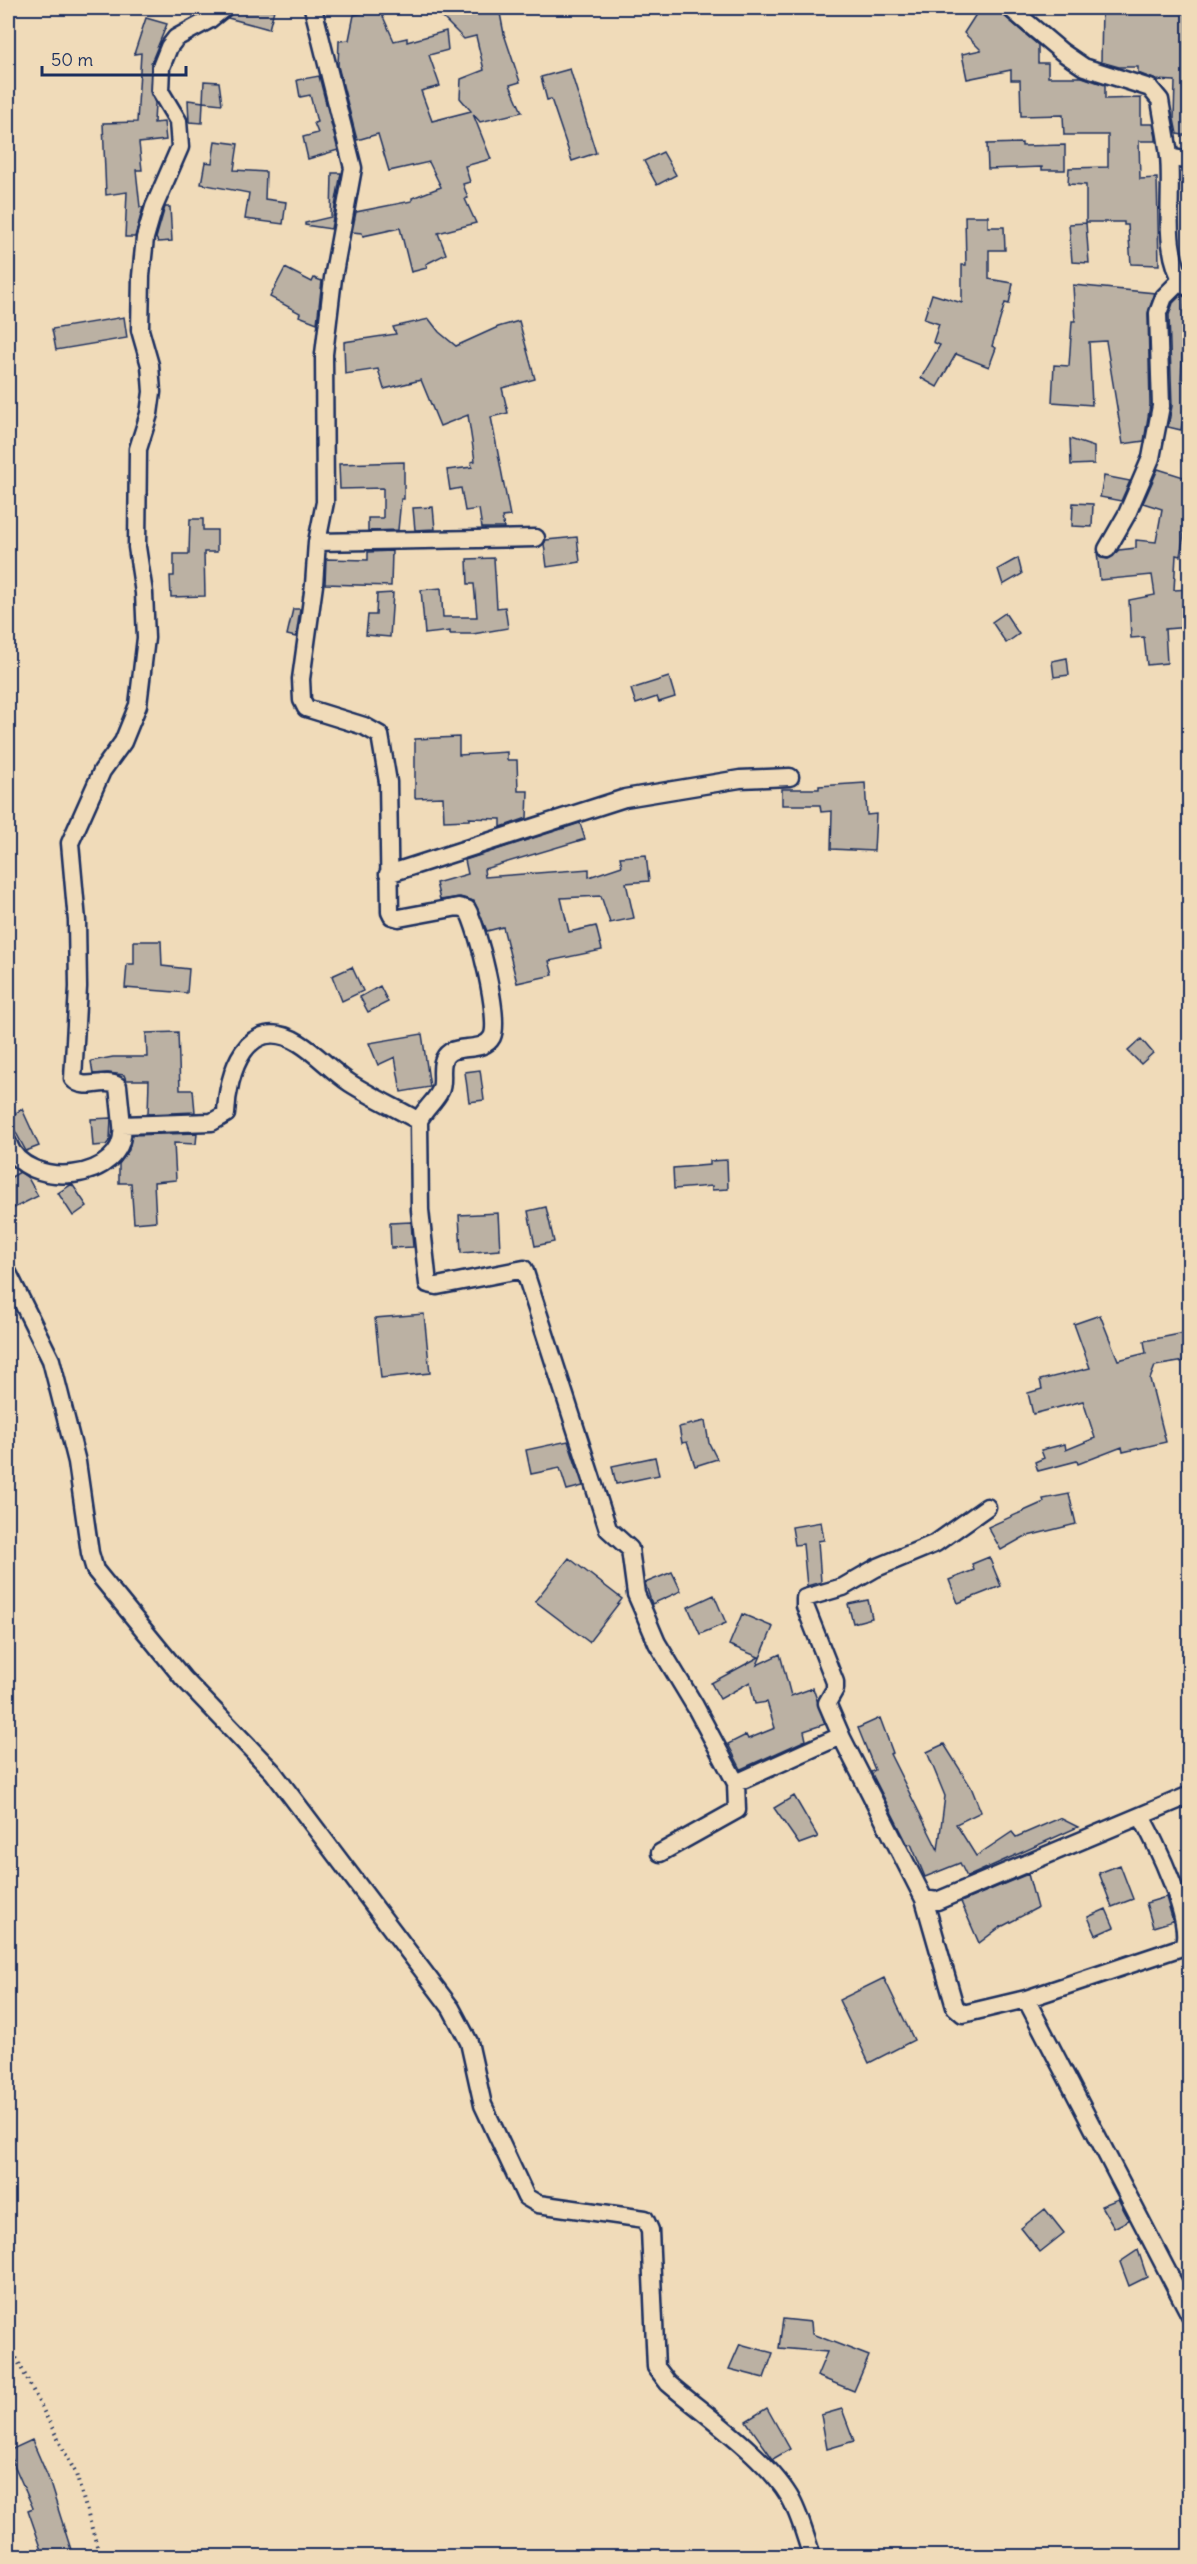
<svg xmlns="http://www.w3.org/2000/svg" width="1197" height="2564" font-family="Delius,sans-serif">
<rect width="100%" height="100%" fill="#f0dbb9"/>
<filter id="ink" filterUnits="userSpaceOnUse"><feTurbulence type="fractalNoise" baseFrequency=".0167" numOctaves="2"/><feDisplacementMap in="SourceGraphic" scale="12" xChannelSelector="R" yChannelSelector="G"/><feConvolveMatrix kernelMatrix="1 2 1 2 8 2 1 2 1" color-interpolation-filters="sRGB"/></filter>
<g filter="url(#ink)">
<path fill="#bbb1a3" stroke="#1b2f5e" stroke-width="1.5" d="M234 8 274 10 269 29 228 18Z
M454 8H499L504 34 520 82 510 85 522 112 480 122 473 114 491 159 465 166 470 182 463 184 468 198 465 199 476 223 438 233 446 254 426 264 427 268 411 272 400 228 363 236 362 233 352 232 356 212 412 201V198L441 187 429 162 389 171 378 134 357 140 338 66 339 41 349 40 354 15 380 10 394 41 407 38V42L446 31 448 50 429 55 440 86 421 91 432 121 471 111 460 98 461 79 484 70 476 36 464 39 440 15Z
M980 8H991L1003 15 1038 45V63H1048V77H1082L1105 85V99L1141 98V124H1153L1156 137V141H1139L1140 179 1157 178 1159 265 1131 264 1128 225H1124V222H1086V185L1068 184 1069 168 1108 167V135H1064L1063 115 1021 116 1020 80H1011V70L967 79 962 54 981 50 964 33Z
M1102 8H1190V136L1177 134 1174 119 1175 81 1156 80 1138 73V67H1119L1101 62Z
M146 18 167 24 151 63 150 91 155 103 154 123 164 122 166 140 139 143 142 170H136L140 207H143L135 237H125L127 192 106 195 103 123 137 122 141 53 134 54Z
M570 69 596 153 572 161 551 99 547 100 541 77Z
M319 76 338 150 308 159 303 137 318 133 314 123 317 122 310 95 300 97 297 80Z
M204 81 219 82 222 104 203 102Z
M188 100 203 102 202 123 189 122Z
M215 141 238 144 234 170 266 172 265 199 286 202 283 224 245 219 249 193 201 184 205 162 212 163Z
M1022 143V146L1065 145V170H1042V167L988 169 987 144Z
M663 152 676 175 657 185 644 161Z
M332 173H341L331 229 305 225V223L331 217Z
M165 207H170L172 241 158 242 156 238Z
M965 216H988V227H1004L1005 250H989V279L1013 283 1009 304 1005 303 992 346 996 348 989 367 956 354 937 387 921 378 940 345 933 342 939 324 924 319 932 294 962 303V265H966Z
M1086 223 1089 263 1072 262 1069 224Z
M285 268 312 282 314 278 322 281 317 323 299 316 300 313 270 297Z
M1073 285 1155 293 1148 313 1150 405 1144 441 1123 444 1106 341 1089 342 1092 405 1052 402 1054 365 1069 366 1072 321H1075Z
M1181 295 1185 297 1181 381 1189 382 1181 430 1168 427 1172 406 1169 315 1173 303Z
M124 317 127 338 56 350 52 329Z
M429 319 439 332 456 346 498 327 519 321 535 379 502 388 508 413 491 417 510 516 502 517 504 528H482L479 509 465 511 461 488 450 490 447 470 472 467 471 462 475 461 468 415 440 426 421 380 384 389 378 369 345 374 344 342 396 334 393 327Z
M1070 439 1094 447V464L1071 465Z
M404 462V499H401L398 530 368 531V518H383V488L340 489 339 464Z
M1158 469 1190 479V518L1187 517 1180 556 1176 555 1174 590 1190 589V627L1165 629 1167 663 1147 665 1144 637 1131 638 1129 600 1155 595 1152 575 1100 580 1097 552 1101 558 1108 559 1119 550 1136 548V540L1156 542 1162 509 1143 503Z
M1104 476 1130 481 1121 501 1100 497Z
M1073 503 1093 504 1092 527 1072 526Z
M433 507 435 529 415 530 413 508Z
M190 519H203V530H217V552H204L205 596 171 597 170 576H174V554H189Z
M577 537 580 562 547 567 544 544 546 540Z
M392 551 391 586 325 584 326 559 368 560V552Z
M494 558 497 608 505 607 508 628 473 634H450V631L425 634 421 590 441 588 443 617H477L474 584H468L467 559Z
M1018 558 1022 574 1003 585 998 569Z
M393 593 390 637 366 635 368 615H376L377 594Z
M293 609H300L296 637 287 635Z
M1005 613 1019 634 1006 643 992 622Z
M1067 658 1069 675 1054 677 1052 661Z
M669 677 675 697 659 702 657 697 636 704 631 689Z
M459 737V755L507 752V760H517L518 791H528L527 818 501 827V819L469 818V820L444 821 443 797 415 798V739Z
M865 783 867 815 876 814 874 851 831 849 832 811 821 812 820 805H782V789H819V786Z
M580 823 585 839 484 869 485 877 589 869V877L622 866 620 857 646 855 649 881 626 883 634 918 610 923 601 896 561 898 569 932 596 926 602 950 549 961 553 975 517 983 503 927 487 931 474 901 460 897 440 900 436 883 468 874 465 860Z
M134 941H161L162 966 189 969 187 993 125 988 127 964H134Z
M352 967 363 991 342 1001 332 976Z
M380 986 388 1002 368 1012 360 997Z
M178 1032 180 1090H193L195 1112 148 1114 149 1080H126L124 1075 108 1073 93 1074 91 1061 113 1057H147L146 1033Z
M422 1034 430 1087 401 1092 395 1057 378 1065 369 1043Z
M1141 1039 1153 1053 1141 1064 1128 1051Z
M480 1070 484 1100 469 1102 465 1072Z
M22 1109 39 1146 26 1151 8 1118Z
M111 1118 110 1140 106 1145 93 1146 91 1119Z
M197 1133 196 1144 174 1143 176 1180 154 1182 156 1221 134 1223 131 1183H119V1164L129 1150 131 1135Z
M727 1160 728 1189 712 1190V1186L674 1189 673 1168 710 1165V1161Z
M20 1172 28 1178 38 1196 8 1211V1179Z
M72 1184 87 1206 73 1216 58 1193Z
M546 1207 554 1242 535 1246 528 1211Z
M498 1213 500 1250 461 1253 459 1215Z
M411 1222 413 1247 391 1248 390 1223Z
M424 1314 430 1373 381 1378 375 1318Z
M1100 1315 1118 1360 1146 1353 1144 1341 1190 1332V1360L1155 1366 1150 1379 1166 1442 1123 1452 1122 1447 1078 1464 1077 1461 1038 1471 1035 1462 1044 1458 1041 1450 1065 1444 1066 1450 1095 1438 1083 1401 1033 1414 1028 1393 1042 1389 1040 1380 1090 1368 1074 1324Z
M705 1421 709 1443 717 1459 695 1466 687 1442 682 1443 679 1427Z
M568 1441 583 1486 567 1490 560 1468 531 1474 526 1450Z
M655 1457 659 1475 616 1484 612 1466Z
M1069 1494 1076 1524 1024 1537 1001 1550 988 1527 1044 1502 1043 1499Z
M821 1522 824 1540 818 1541 821 1582 807 1586 803 1544 795 1545 792 1527Z
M989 1557 1001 1586 958 1603 949 1580 974 1570 972 1564Z
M569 1558 622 1599 589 1642 535 1601Z
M672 1572 681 1591 652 1604 645 1583Z
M714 1595 726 1623 700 1634 688 1607Z
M868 1600 872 1618 853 1623 848 1604Z
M742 1614 773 1627 757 1665 780 1654 791 1696 813 1688 825 1724 804 1731 806 1740 741 1769 728 1744 746 1735 748 1739 775 1728 767 1702 755 1704 750 1682 720 1699 711 1683 759 1657 729 1645Z
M880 1718 893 1753 890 1754 938 1850 945 1796 927 1752 944 1744 971 1787 981 1812 956 1824 976 1856 1012 1832 1016 1837 1060 1818 1078 1827 967 1877 960 1863 925 1877 911 1844 908 1845 871 1772 875 1770 858 1728Z
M794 1796 818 1837 799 1844 774 1808Z
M1120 1865 1133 1899 1112 1907 1099 1873Z
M1028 1874 1037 1908 999 1928 979 1943 961 1902Z
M1166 1897 1173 1921 1153 1927 1146 1903Z
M1106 1909 1114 1927 1096 1935 1088 1917Z
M884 1978 914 2040 869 2063 839 2000Z
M1118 2199 1129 2220 1114 2228 1101 2206Z
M1045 2209 1064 2233 1040 2252 1021 2228Z
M1138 2250 1147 2277 1129 2286 1120 2262Z
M783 2319 811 2322 812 2334 869 2356 854 2391 817 2376 827 2352 779 2348Z
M740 2344 773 2353 764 2378 729 2369Z
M767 2408 790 2449 773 2459 746 2421Z
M842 2409 854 2441 827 2449 821 2415Z
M32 2440 48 2477 73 2556H44L28 2510 33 2508 8 2451Z"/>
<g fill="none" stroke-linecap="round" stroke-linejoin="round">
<defs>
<path id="street" d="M224 8 209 20 176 38 169 47 161 67 160 91 178 121 180 147 154 207 145 238 141 276 140 330 150 365 152 392 149 414 138 449 137 547 144 593 146 638 138 705 123 742 102 771 70 843 77 921 78 987 73 1079C85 1092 104 1077 118 1086L122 1125 212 1122 226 1114C227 1074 247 1011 299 1043 317 1054 332 1071 350 1083 372 1097 396 1108 419 1121L420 1210 428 1284 437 1286 524 1269 608 1529 630 1549 636 1594 643 1610 657 1643 695 1706 736 1783 737 1810 660 1853
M313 8 353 168 333 278 324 354 325 502 317 542 314 585 301 679 302 700 306 708 364 726 380 735 388 782 390 912 392 916 399 918 458 907 467 909C478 927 501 1020 492 1037 484 1052 462 1045 450 1052 436 1061 446 1080 440 1091 435 1102 424 1109 419 1121
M1010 8 1062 52 1084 67 1150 88 1160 100C1163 119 1167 138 1169 156 1173 198 1161 249 1185 286L1190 287
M1169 157 1190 161
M317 542 536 538
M1107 549 1127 514 1151 458 1161 406 1158 313 1164 297 1181 280
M388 874 625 798 740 779 790 777
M8 1143C25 1192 129 1182 122 1125
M8 1273 51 1360 77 1462 90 1553 95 1570 183 1678 273 1772 451 2008 469 2042 483 2105 526 2197 538 2204 645 2219 650 2230 656 2367 668 2383C705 2415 764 2455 789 2496 800 2514 805 2537 812 2556
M842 1738 827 1703 835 1689V1682L805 1606V1598L843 1587 876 1568 936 1543 987 1507
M736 1783 836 1738H842L924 1899 937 1901 1190 1795
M924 1899 955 2007 963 2014 1026 1999 1182 1947C1197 1928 1154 1838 1141 1817
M1026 1999 1190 2315"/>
</defs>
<use href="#street" stroke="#1b2f5e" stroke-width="21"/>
<path stroke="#1b2f5e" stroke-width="4" stroke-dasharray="1.5 4.5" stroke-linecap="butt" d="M8 2342 76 2474 100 2556"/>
<use href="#street" stroke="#f0dbb9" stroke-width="16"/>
</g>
</g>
<rect width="1197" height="2564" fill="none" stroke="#f0dbb9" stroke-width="30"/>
<rect x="15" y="15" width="1167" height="2534" fill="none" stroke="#1b2f5e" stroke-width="2" filter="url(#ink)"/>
<path d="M42 66v9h144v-9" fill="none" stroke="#1b2f5e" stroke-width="3"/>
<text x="51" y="66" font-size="18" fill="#1b2f5e" stroke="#f0dbb9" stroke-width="4.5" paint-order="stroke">50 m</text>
</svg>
